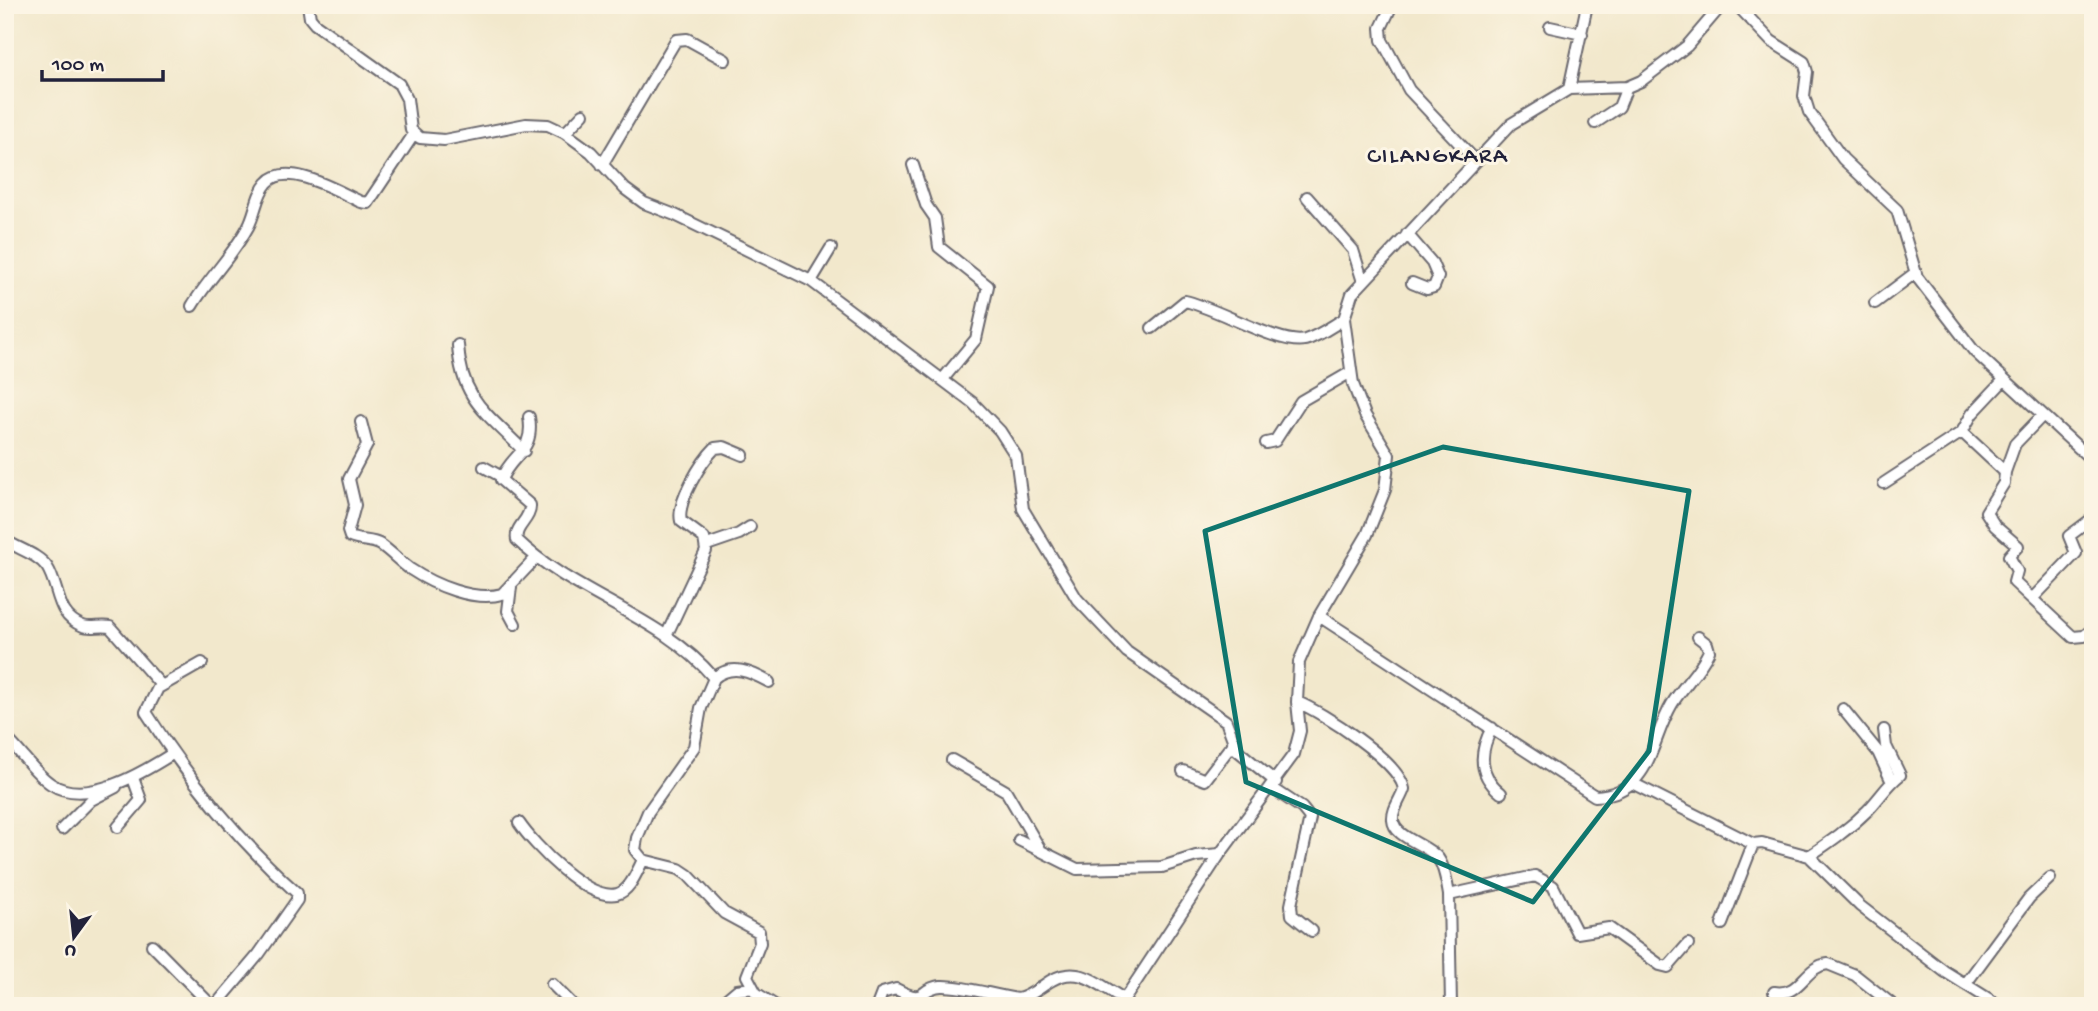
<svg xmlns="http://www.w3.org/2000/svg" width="2098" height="1011" font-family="'Gochi Hand',sans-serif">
<rect width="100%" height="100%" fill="#fcf5e5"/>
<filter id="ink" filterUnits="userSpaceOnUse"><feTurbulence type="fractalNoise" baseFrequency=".0143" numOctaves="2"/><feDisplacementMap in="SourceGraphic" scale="14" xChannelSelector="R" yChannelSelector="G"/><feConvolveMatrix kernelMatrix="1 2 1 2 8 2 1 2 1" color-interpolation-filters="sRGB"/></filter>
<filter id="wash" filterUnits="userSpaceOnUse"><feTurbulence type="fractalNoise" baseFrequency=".00686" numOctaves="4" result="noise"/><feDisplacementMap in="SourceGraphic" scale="28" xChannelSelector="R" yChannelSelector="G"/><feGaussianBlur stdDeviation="1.57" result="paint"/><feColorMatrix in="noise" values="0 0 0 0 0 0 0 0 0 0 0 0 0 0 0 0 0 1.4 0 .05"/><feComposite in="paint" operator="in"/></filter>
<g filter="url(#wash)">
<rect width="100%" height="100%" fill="#f2e8cc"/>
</g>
<g filter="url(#ink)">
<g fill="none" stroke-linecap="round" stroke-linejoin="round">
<defs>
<path id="minor" d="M308 5 310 18 315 24 399 84 407 99 411 130 420 138 444 140 526 124 548 125 565 133 591 152 625 189 644 203 675 215 811 281 973 403 1000 431 1016 456 1023 509 1077 599 1127 652 1226 721 1237 750 1276 782
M1392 5 1381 28 1382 40 1409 90 1475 160
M1737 5 1771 41 1804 62 1807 72 1804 96 1809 112 1843 159 1897 210 1917 277 1974 351 2093 461
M1550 27 1582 34
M1569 89 1587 5
M1595 123 1619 107 1627 87
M565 133 583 114
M602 165 676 40 687 39 725 60
M913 165 926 205 935 218 939 247 988 286 976 339 943 379
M1307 197 1353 250 1363 282
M1407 234 1432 263 1438 277 1434 287 1427 289 1412 283
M811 281 831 248
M1875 303 1915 273
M192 306C209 278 233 255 248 227 256 213 256 195 267 183 287 160 339 192 361 202L368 203 414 134
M1152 328 1185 301C1215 307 1280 346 1305 340 1319 336 1332 326 1344 319
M458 345C461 400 488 414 524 451
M529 417C535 453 511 453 501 480L530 505C531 520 514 526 517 540 575 596 661 615 714 678L701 708 694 747 648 812 637 838 635 850 643 860 679 869 688 875 724 913 759 932 760 943 747 976 756 993 776 1006
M361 422 367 445 349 479 355 505 348 531 350 537C361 542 371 539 381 545 391 552 400 562 410 569 434 585 474 602 502 594L536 558
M1962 432 2005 472 2004 483 1986 512 1995 526 2018 546 2009 556 2017 571 2014 582 2073 637 2084 636 2093 629
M1266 443 1275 441 1301 401 1351 372
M484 467 502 477
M2005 472 2015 444 2043 415
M1884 483 1962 432 1972 414 2004 380
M5 540C18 549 38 554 47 567 60 587 55 616 83 626 91 629 101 625 110 627L160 684 146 712C189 780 238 840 297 893V900L259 954 215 1006
M707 545 739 534 750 527
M511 587 508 611 515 624
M2032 599 2076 553 2069 536 2093 518
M1319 616 1595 796C1652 793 1649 743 1672 704 1683 686 1700 671 1709 651L1707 644 1698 637
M667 634 706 551 704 538 681 521C676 502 702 461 715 448L724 447 743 455
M714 678C732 663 751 672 769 682
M160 687 202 663
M1297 702C1322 712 1399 761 1404 789 1401 799 1392 809 1393 820 1394 838 1427 844 1438 858 1445 868 1447 884 1449 895L1535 876 1553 886 1577 933 1609 928 1660 965 1668 967 1688 944
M1843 709 1878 752 1891 780
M1492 728C1479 752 1478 775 1501 793
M5 737C21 751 33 772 51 784 86 807 142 773 172 754
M952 760 1006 791 1040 849
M1183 771 1205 780 1234 742
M1632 783 1753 844 1762 843 1809 856 1860 906 1944 971 2000 1006
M1272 788 1302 808 1310 818 1291 905 1292 915 1312 931
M519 823C534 845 587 901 617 894 630 891 637 871 643 860
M118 827 141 800 133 778
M62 829 91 800 116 787
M1019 840 1077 869 1162 867 1196 856 1220 854
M1809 856C1830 842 1849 829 1867 811 1879 799 1887 785 1900 775L1886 746 1884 730
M1449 895 1451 1006
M1722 924 1753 844
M152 945 212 1006
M1967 982 2029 898 2050 878
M552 984 574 1006
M1774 992C1801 997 1804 966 1828 964L1855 975 1894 1006
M718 1006 737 990 752 988
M877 1006 882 993 896 989C928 1006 917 988 941 986 962 985 995 996 1018 999 1032 996 1041 986 1052 980 1080 964 1100 986 1124 999
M1120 1006 1220 854 1294 754 1300 731 1297 702 1299 662 1319 616 1367 535 1385 490 1389 455 1365 415 1353 384 1344 319 1352 294 1511 124 1569 89 1627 87 1641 81 1687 46 1722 5"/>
</defs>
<use href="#minor" stroke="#6b676e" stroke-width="14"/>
<use href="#minor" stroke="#fff" stroke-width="10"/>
</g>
</g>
<path fill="none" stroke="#0f766e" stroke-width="5" stroke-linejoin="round" d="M1443 447 1689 491 1649 751 1533 902 1246 782 1205 531Z"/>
<g text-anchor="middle" stroke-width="6" stroke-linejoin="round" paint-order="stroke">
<g font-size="23" letter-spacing="2" fill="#22223b" stroke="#fcf5e5">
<text x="1438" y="162">CILANGKARA</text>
</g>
</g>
<rect width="2098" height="1011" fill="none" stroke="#fcf5e5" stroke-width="28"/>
<g transform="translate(74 937) rotate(195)" stroke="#fcf5e5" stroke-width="5" paint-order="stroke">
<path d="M0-5L12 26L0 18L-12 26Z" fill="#22223b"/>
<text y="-10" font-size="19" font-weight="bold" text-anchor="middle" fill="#22223b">U</text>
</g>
<path d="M42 70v10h121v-10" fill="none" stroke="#22223b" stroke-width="3.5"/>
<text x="52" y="70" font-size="21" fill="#22223b" stroke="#fcf5e5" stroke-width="5" paint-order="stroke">100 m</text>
</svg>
